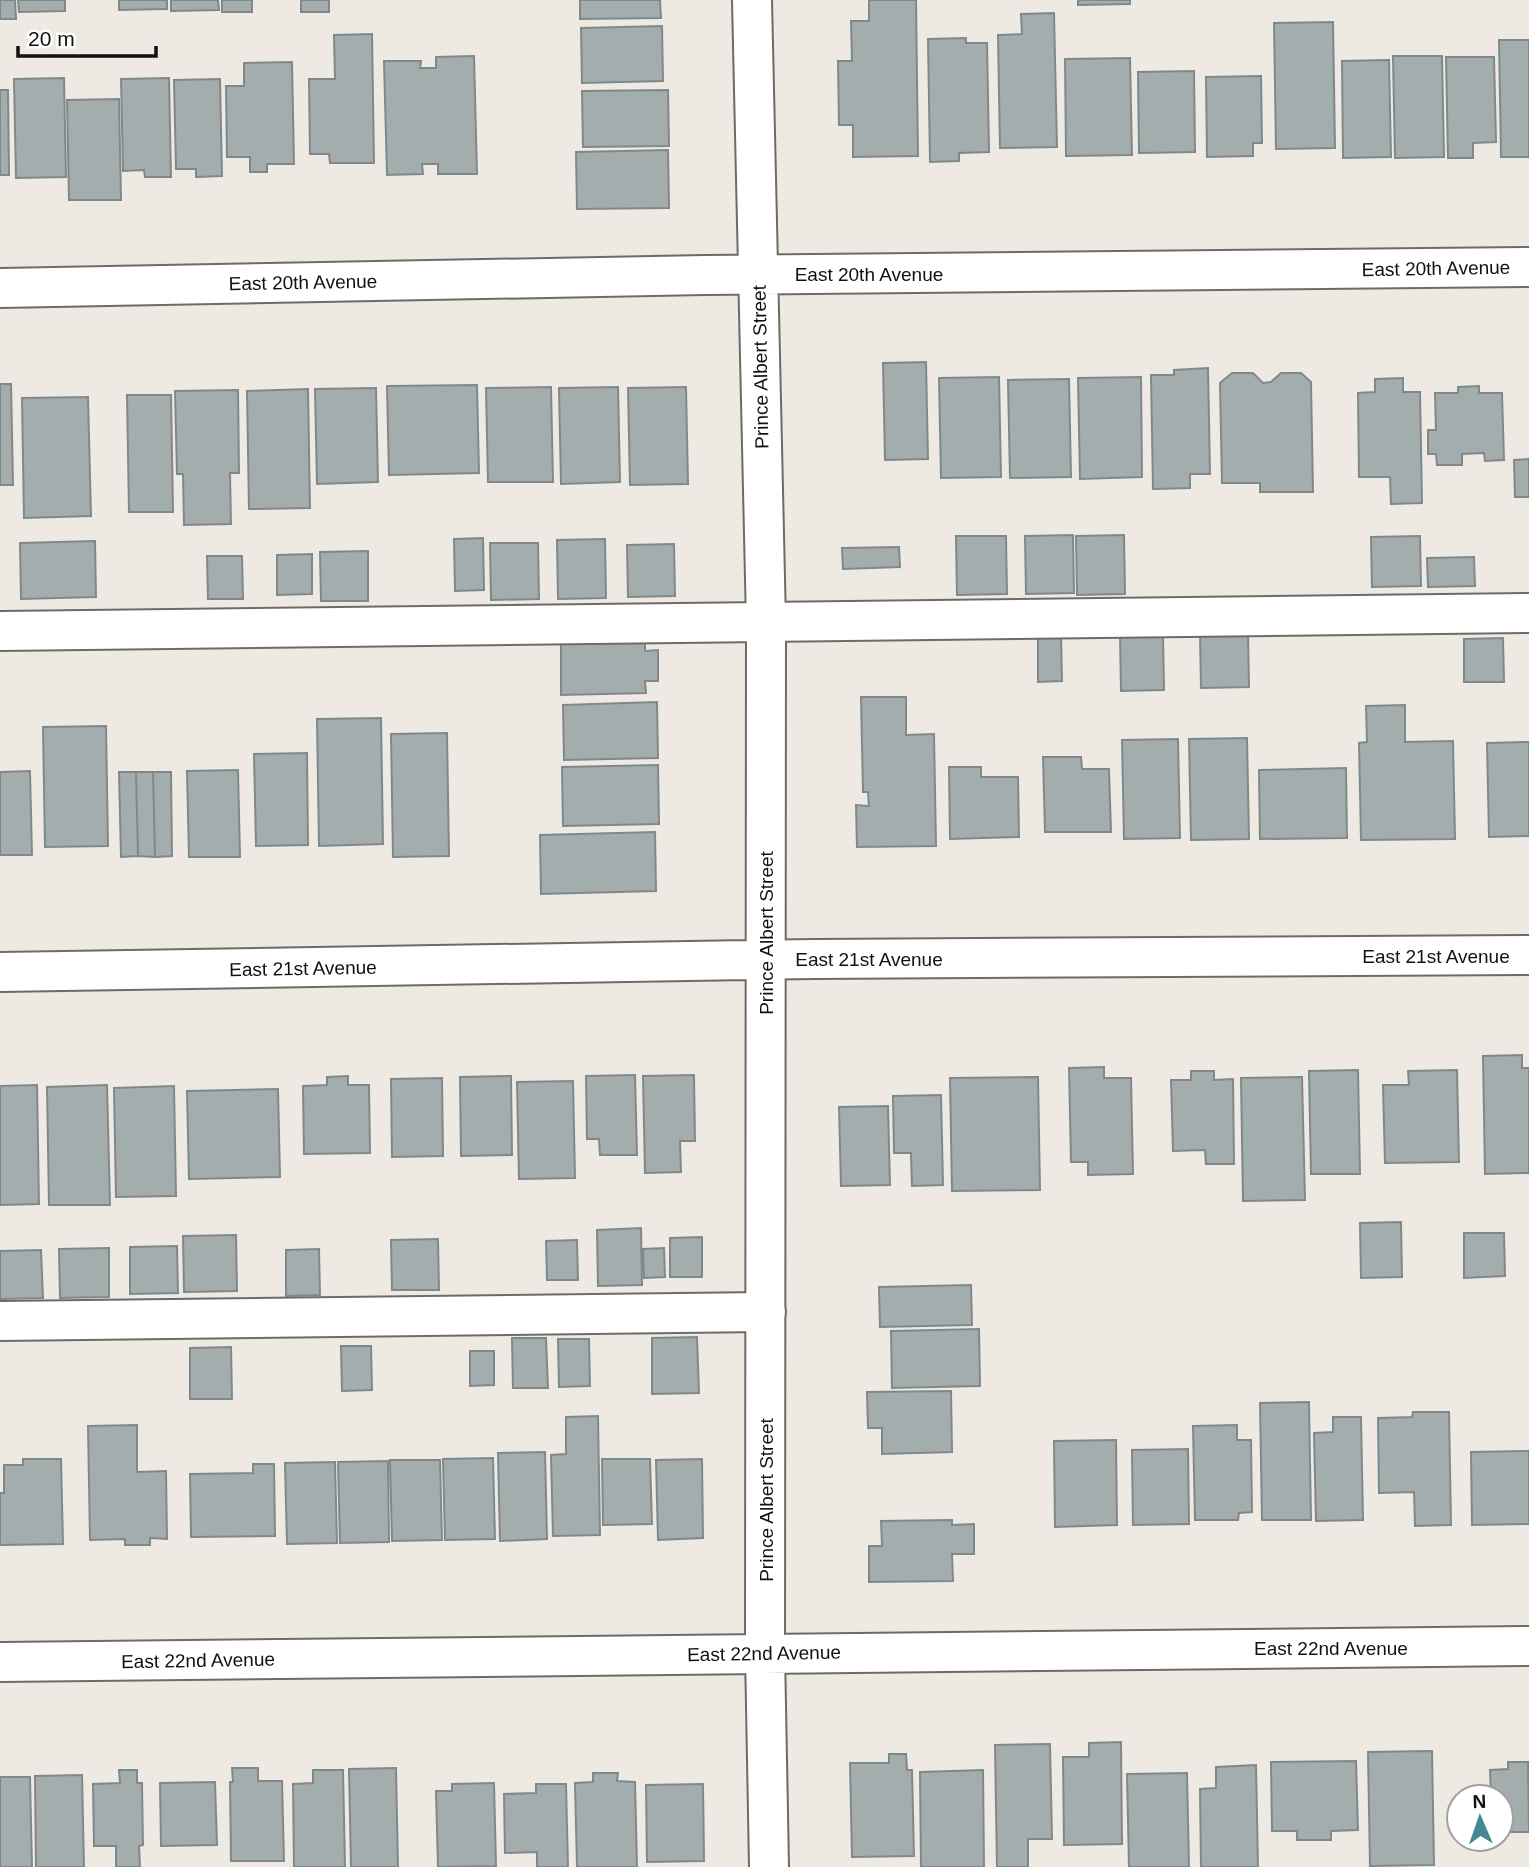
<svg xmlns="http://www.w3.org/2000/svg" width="1529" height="1867" font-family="Arial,sans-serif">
<rect width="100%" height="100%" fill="#eeeae3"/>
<path fill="#a4adae" stroke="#80898a" stroke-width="2" d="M0 0H15L16 19H0Z
M18 0H65V11L19 12Z
M119 0H167V9L119 10Z
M171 0H218L219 10 171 11Z
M222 0H252V12H222Z
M301 0H329V12H301Z
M580 0H660L661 18 580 19Z
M869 0H916L918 156 853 157V125H839L838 61H852L851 21H869Z
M1078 0H1130V4L1078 5Z
M1054 13 1057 147 1000 148 998 35 1022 34 1021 14Z
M1333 22 1335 148 1276 149 1274 23Z
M662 26 663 81 582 83 581 28Z
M372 34 374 163H330L329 154H310L309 79H335L334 35Z
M966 38V43H987L989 152 959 153V161L930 162 928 39Z
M1499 40H1529V157H1501Z
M474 56 477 174H438V164H422L423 174 387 175 384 61H421L420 68H436V57Z
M1393 56H1442L1444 157 1395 158Z
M1446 57H1494L1496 142 1473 143V158H1448Z
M1130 58 1132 155 1066 156 1065 59Z
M1389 60 1391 157 1343 158 1342 61Z
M292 62 294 164H267V172H250V157H227L226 86H244V63Z
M1194 71 1195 152 1139 153 1138 72Z
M1261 76 1262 143H1253V156L1207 157 1206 77Z
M64 78 66 177 16 178 14 79Z
M169 78 171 177H145L144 170 123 171 121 79Z
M220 79 222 176 196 177V169H176L174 80Z
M0 90H8L9 175H0Z
M668 90 669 146 583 147 582 91Z
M119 99 121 200H69L67 100Z
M668 150 669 208 577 209 576 152Z
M926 362 928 459 885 460 883 363Z
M1208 368 1210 474H1190V488L1153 489 1151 375H1174V370Z
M1232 373H1253L1263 383 1271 382 1281 373H1301L1311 382 1313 492H1260V483H1222L1220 383Z
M999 377 1001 477 941 478 939 378Z
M1141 377 1142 477 1080 479 1078 378Z
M1403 378V392H1420L1422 503 1391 504 1390 477H1359L1358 393 1375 392V379Z
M1069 379 1071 477 1010 478 1008 380Z
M0 384H11L13 485H0Z
M477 385 479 473 389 475 387 386Z
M1479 386V393H1502L1504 460 1485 461 1484 453 1462 454V465H1437L1436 454H1428V430H1436L1435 393H1458V387Z
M551 387 553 482H488L486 388Z
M618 387 620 482 561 484 559 388Z
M686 387 688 484 630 485 628 388Z
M376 388 378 482 317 484 315 389Z
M308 389 310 508 249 509 247 391Z
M238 390 239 473H230L231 524 184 525 183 474H177L175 391Z
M127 395H171L173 512H129Z
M88 397 91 516 24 518 22 398Z
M1529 459V497H1515L1514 460Z
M1073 535 1074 593 1026 594 1025 536Z
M1124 535 1125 594 1077 595 1076 536Z
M956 536H1006L1007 594 957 595Z
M1420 536 1421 586 1372 587 1371 537Z
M483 538 484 590 455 591 454 539Z
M605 539 606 598 558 599 557 540Z
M95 541 96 597 21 599 20 543Z
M490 543H538L539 599 491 600Z
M674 544 675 596 628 597 627 545Z
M899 547 900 567 843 569 842 548Z
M368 551V601H321L320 552Z
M312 554V594L277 595V555Z
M207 556H242L243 599H208Z
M1474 557 1475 586 1428 587 1427 558Z
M1200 633H1248L1249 687 1201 688Z
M1038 634H1061L1062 681 1038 682Z
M1120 635H1163L1164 690 1121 691Z
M1503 638 1504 682H1464V639Z
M645 639V651L658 650V681H645L646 693 561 695V640Z
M861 697H906V735L934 734 936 846 857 847 856 805 869 806 868 792H863Z
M657 702 658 758 564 760 563 705Z
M1405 705V742L1453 741 1455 839 1361 840 1359 743 1367 742 1366 706Z
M381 718 383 844 319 846 317 719Z
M106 726 108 846 45 847 43 727Z
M447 733 449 856 393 857 391 734Z
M1247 738 1249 839 1191 840 1189 739Z
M1178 739 1180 838 1124 839 1122 740Z
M1529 742V836L1489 837 1487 743Z
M307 753 308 845 256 846 254 754Z
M1043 757H1081L1082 769H1109L1111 832H1045Z
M658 765 659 824 563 826 562 767Z
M949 767H981V777H1018L1019 837 950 839Z
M1346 768 1347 838 1260 839 1259 770Z
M238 770 240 857H189L187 771Z
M30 771 32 855H0V772Z
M119 772H136L138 856 121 857Z
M136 772H153L155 857 138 856Z
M153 772H171L172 856 155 857Z
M655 832 656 891 541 894 540 835Z
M1522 1055V1068H1529V1173L1485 1174 1483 1056Z
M1104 1067V1078H1131L1133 1174 1088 1175V1162H1071L1069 1068Z
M1358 1070 1360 1174H1311L1309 1071Z
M1457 1070 1459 1162 1385 1163 1383 1085H1409L1408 1071Z
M1191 1071H1214V1080L1233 1079 1234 1164H1206L1205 1150 1173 1151 1171 1080H1191Z
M635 1075 637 1155H600L599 1139H587L586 1076Z
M694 1075 695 1141H680L681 1172 645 1173 643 1076Z
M348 1076V1085H369L370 1153 304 1154 303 1086 327 1085V1077Z
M511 1076 512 1155 461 1156 460 1077Z
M1038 1077 1040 1190 952 1191 950 1078Z
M1302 1077 1305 1200 1243 1201 1241 1078Z
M442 1078 443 1156 392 1157 391 1079Z
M573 1081 575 1178 519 1179 517 1082Z
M37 1085 39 1204 0 1205V1086Z
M107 1085 110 1205H49L47 1087Z
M174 1086 176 1196 116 1197 114 1088Z
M278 1089 280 1177 189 1179 187 1091Z
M941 1095 943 1185 912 1186 911 1153H894L893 1096Z
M888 1106 890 1185 841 1186 839 1107Z
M1401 1222 1402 1277 1361 1278 1360 1223Z
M641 1228 642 1285 598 1286 597 1230Z
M1464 1233H1504L1505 1276 1464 1278Z
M236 1235 237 1291 184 1292 183 1236Z
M702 1237V1277H670V1238Z
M438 1239 439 1290H392L391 1240Z
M577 1240 578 1280H547L546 1241Z
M177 1246 178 1293 130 1294V1247Z
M109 1248V1297L60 1298 59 1249Z
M664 1248 665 1277 644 1278 643 1249Z
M319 1249 320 1295 286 1296V1250Z
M41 1250 43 1298 0 1299V1251Z
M971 1285 972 1325 880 1327 879 1287Z
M979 1329 980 1386 892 1388 891 1331Z
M697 1337 699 1393 652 1394V1338Z
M512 1338H546L548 1388H513Z
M558 1339H589L590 1386 559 1387Z
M341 1346H371L372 1390 342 1391Z
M231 1347 232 1399H190V1348Z
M470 1351H494V1385L470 1386Z
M951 1391 952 1452 882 1454V1428H868L867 1392Z
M1309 1402 1311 1520H1262L1260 1403Z
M1413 1412H1449L1451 1525 1415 1526 1414 1492 1379 1493 1378 1418 1412 1417Z
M598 1416 600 1535 553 1536 551 1455 566 1454V1417Z
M1333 1417H1361L1363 1520 1316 1521 1314 1433 1333 1432Z
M137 1425V1472L166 1471 167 1539 150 1538V1545H125V1539L90 1540 88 1426Z
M1237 1425V1440H1251L1252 1512 1239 1513 1238 1520H1195L1193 1426Z
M1116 1440 1117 1525 1055 1527 1054 1441Z
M1188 1449 1189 1524 1133 1525 1132 1450Z
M1529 1451V1524L1472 1525 1471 1452Z
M545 1452 547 1539 500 1541 498 1453Z
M493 1458 495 1539 445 1540 443 1459Z
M23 1459H61L63 1544 0 1545V1493H4V1465H23Z
M602 1459H650L652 1524 603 1525Z
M702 1459 703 1538 658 1540 656 1460Z
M390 1460H440L442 1540 392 1541Z
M388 1461 389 1542 340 1543 338 1462Z
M335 1462 337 1543 287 1544 285 1463Z
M253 1464H274L275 1536 191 1537 190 1474 253 1473Z
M952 1520V1525L974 1524V1554H952L953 1581 869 1582V1546H882L881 1521Z
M1121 1742 1122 1844 1064 1845 1063 1757H1089V1743Z
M1050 1744 1052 1839H1028V1867H997L995 1745Z
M1432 1751 1434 1865 1370 1866 1368 1752Z
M889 1754H906L907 1770H912L914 1856 852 1857 850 1763H889Z
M1356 1761 1358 1830 1331 1831V1840H1297V1831H1272L1271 1762Z
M1508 1762H1528L1529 1832H1501V1797H1491L1490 1770 1508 1769Z
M1256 1765 1258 1867H1201L1200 1789 1216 1788V1767Z
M232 1768H258V1781H282L284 1861H231L230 1782H233Z
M396 1768 398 1867H351L349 1769Z
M119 1770H137V1783H142L143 1845 139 1846 140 1867H116V1846H94L93 1784 120 1783Z
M313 1770H343L345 1867H294L293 1784 313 1783Z
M983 1770 984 1867H921L920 1772Z
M593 1773H618L617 1781 635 1782 637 1867H577L575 1783 593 1782Z
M1187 1773 1189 1867H1129L1127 1774Z
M82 1775 84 1867H36L35 1776Z
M0 1777H30L32 1867H0Z
M215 1782 217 1845 161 1846 160 1783Z
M494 1783 496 1866 438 1867 436 1791H452V1784Z
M536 1784H566L568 1867H537V1852L505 1853 504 1794 536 1793Z
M703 1784 704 1861 647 1862 646 1785Z"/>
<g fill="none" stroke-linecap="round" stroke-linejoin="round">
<defs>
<path id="minor" d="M752 0 766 623 765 1652 769 1867
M0 288 705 275 1529 267
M0 631 1529 613
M0 972 815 959 1529 955
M0 1321 766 1312
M0 1662 1529 1646"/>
</defs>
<use href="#minor" stroke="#6e6b65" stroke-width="42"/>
<use href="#minor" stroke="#fff" stroke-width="38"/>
</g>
<g text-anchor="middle" stroke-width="6" stroke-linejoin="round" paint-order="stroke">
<g font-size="19" fill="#13110f" stroke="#fff">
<text transform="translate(1436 268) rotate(-1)" y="7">East 20th Avenue</text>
<text x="869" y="281">East 20th Avenue</text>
<text transform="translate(303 282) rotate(-1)" y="7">East 20th Avenue</text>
<text transform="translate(760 367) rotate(-91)" y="7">Prince Albert Street</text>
<text transform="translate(766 933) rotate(-90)" y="7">Prince Albert Street</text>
<text x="1436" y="963">East 21st Avenue</text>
<text x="869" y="966">East 21st Avenue</text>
<text transform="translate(303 968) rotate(-1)" y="7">East 21st Avenue</text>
<text transform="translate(766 1500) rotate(-90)" y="7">Prince Albert Street</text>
<text x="1331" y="1655">East 22nd Avenue</text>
<text transform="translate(764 1653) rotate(-1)" y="7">East 22nd Avenue</text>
<text transform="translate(198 1660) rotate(-1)" y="7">East 22nd Avenue</text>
</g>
</g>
<g transform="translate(1480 1818) rotate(358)"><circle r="33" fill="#ffffff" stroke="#a1a09f" stroke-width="2"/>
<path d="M0-5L12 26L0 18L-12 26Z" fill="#428992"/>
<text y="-10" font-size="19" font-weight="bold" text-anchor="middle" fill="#13110f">N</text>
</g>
<path d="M18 46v10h138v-10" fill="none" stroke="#13110f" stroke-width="3.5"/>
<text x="28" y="46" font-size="21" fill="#13110f" stroke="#ffffff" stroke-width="5" paint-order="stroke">20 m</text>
</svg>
